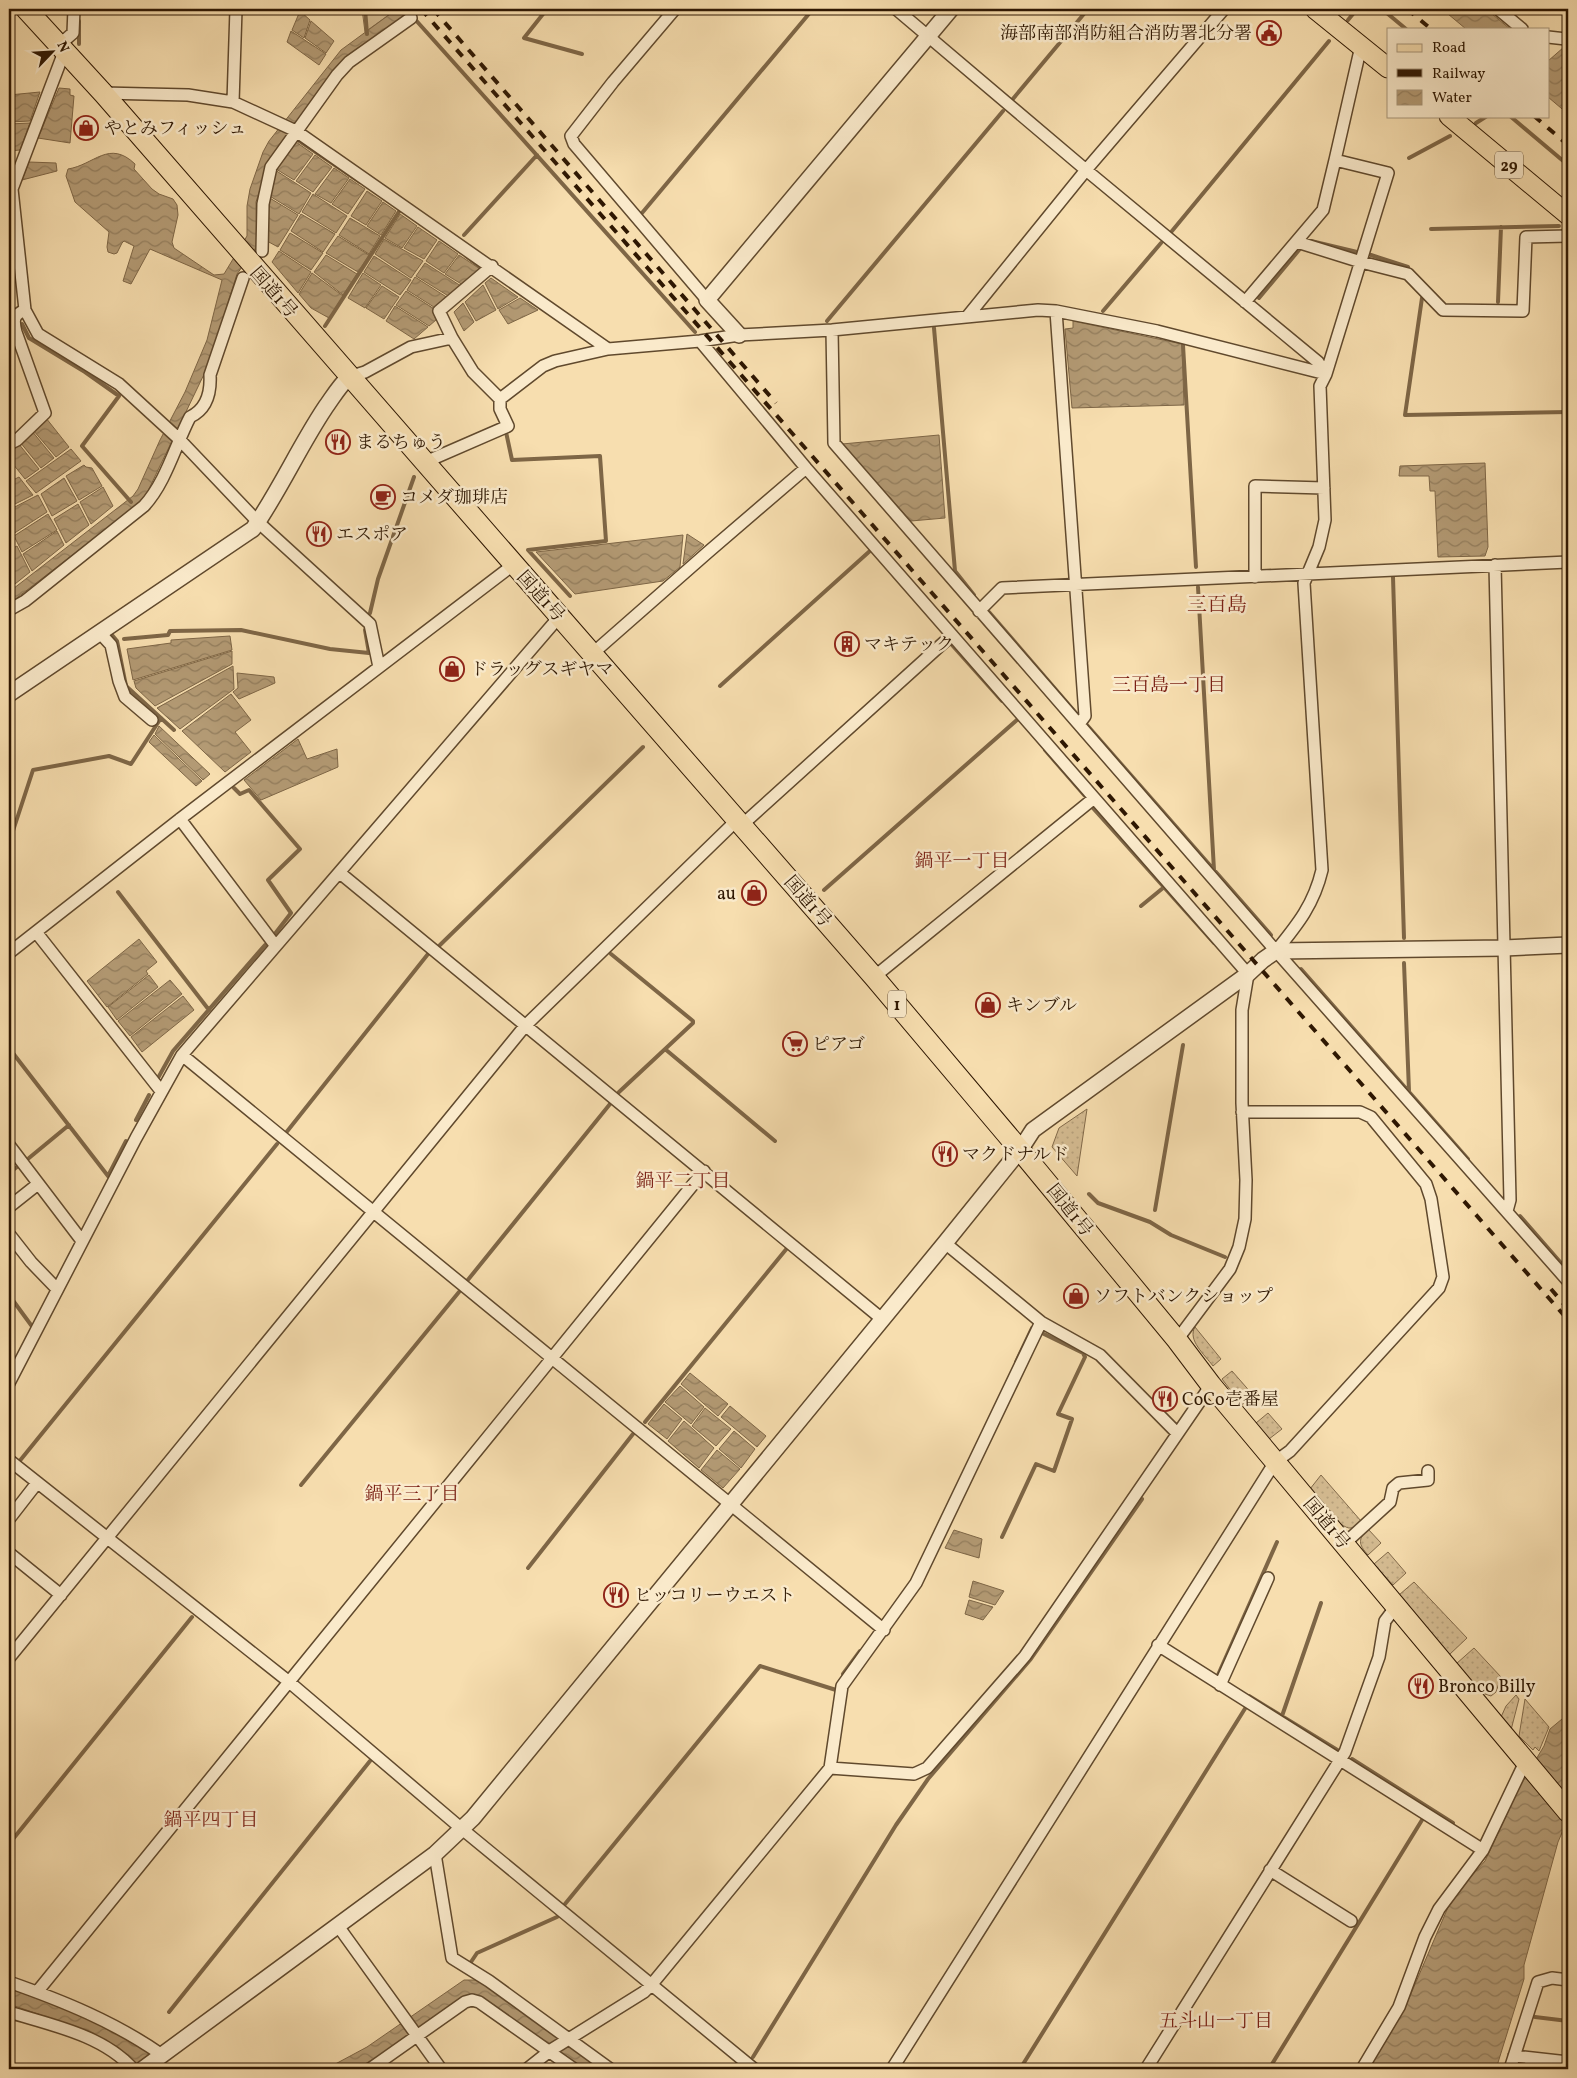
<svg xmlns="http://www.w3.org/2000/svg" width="1577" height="2078" font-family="Vollkorn,'Noto Serif JP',serif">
<defs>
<pattern id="garden-dots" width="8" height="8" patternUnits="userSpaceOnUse" patternTransform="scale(1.25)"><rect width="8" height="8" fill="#d5bc92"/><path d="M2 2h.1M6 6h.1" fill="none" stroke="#b7a17c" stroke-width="1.8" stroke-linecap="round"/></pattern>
<pattern id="water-waves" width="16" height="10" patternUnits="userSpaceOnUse" patternTransform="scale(1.25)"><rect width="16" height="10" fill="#b39a74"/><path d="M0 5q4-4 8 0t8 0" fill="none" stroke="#927d5d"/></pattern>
</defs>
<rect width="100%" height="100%" fill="#f7deaf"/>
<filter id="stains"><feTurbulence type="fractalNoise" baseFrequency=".004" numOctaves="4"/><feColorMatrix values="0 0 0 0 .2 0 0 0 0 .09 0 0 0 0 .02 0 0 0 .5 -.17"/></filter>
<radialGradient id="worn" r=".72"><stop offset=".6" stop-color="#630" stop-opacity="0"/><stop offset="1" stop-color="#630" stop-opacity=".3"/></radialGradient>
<path fill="#d5bc92" stroke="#826a4a" d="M362 9H397L365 32Z"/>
<path fill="url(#garden-dots)" stroke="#826a4a" d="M1087 1109 1077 1176 1052 1147 1059 1128Z
M1195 1327 1221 1359 1213 1366C1205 1355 1187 1340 1195 1327Z
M1232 1371 1253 1395 1242 1405 1222 1379Z
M1268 1413 1282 1429 1269 1439 1256 1423Z
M1321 1475 1361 1521C1358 1524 1356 1528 1351 1528 1340 1530 1318 1498 1310 1489Z
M1368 1529 1381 1543 1368 1555C1358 1544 1358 1539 1368 1529Z
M1388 1552 1406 1573 1393 1585 1374 1564Z
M1414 1582 1467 1638 1449 1655 1399 1595Z
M1474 1648 1501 1677 1496 1692 1491 1696 1479 1692 1456 1664Z
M1516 1695 1519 1699 1511 1730 1501 1717 1506 1706Z
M1525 1699 1549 1727 1539 1751 1535 1747 1533 1750 1519 1736Z"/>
<path fill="url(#water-waves)" stroke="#7e6646" d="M397 9H416L364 45 277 148 267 168 256 202 257 246 237 274 208 366 146 495 141 502 9 604V592L133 496 138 489 160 440 185 392 207 340 222 280 150 249 131 284 123 281 134 246 124 241 122 243 117 253 114 254 108 252 107 247 109 232 75 202 66 176 68 169C94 165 109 139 135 164L134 169 152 189 159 194 173 199 177 205 178 215 172 242 174 248 214 275 224 274 247 236V206L250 189 263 152 269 141 341 50Z
M1442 9H1486L1510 29H1466Z
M300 11 310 20 304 38 292 30Z
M311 21 334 41 326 53 305 38Z
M291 31 326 54 319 65 287 42Z
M1564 47 1568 48V114L1548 97V61Z
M59 88 70 89V95L74 96 70 143 38 138Z
M40 92 30 121 9 122V95Z
M30 123 20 150 9 151V124Z
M296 142 313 154 294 180 276 169Z
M315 155 332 167 313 192 296 181Z
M29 162 56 163 57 171 22 180Z
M334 168 349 178 331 203 315 194Z
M275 170 311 193 299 214 268 195Z
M350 179 365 189 348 214 332 204Z
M367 191 382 201 366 225 351 216Z
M313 194 347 216 336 233 302 212Z
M268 197 298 215 278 247 267 241Z
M383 202 396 211 381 235 367 226Z
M301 214 335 234 323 252 291 231Z
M400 214 417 226 402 248 385 238Z
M350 218 380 236 369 254 339 235Z
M418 227 437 240 424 259 404 248Z
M290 233 323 253 311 270 280 250Z
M338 236 369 255 358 272 326 253Z
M384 239 423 261 411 278 375 254Z
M439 241 458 254 444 273 426 261Z
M279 251 311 272 298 293 272 262Z
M326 255 357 274 343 295 314 272Z
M459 255 480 269 463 285 445 274Z
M374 256 411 280 400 295 364 272Z
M425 263 461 286 450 297 416 276Z
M312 273 343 296 329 318 311 308 299 294Z
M363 273 381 285 365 308 348 298Z
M415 277 448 298 437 309 407 290Z
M491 278 518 297 498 309 485 283Z
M483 285 496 310 476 321 465 302Z
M382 286 399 297 384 319 366 308Z
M406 291 436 310 433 312 436 320 429 326 396 305Z
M520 298 538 310 508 324 499 310Z
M463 303 474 322 464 331 454 312Z
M395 306 428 327 414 339 386 321Z
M1073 321 1182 344 1184 405 1072 408 1065 329 1073 328Z
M46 418 69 447 56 457 33 430Z
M32 431 54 458 41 468 20 442Z
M939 435 945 518 911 521 842 444Z
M18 443 39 469 25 479 9 459V449Z
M71 449 81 461 36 493 26 481Z
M1485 463 1488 547 1485 556 1438 557 1435 491H1430L1429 476H1399L1400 466Z
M84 465 86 467 92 468 102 486 79 500 66 476Z
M19 477 33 495 11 506 9 503V482Z
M64 478 77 501 52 516 41 494Z
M103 487 113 506 91 524 80 502Z
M38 495 47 512 13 534 9 525V510Z
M78 504 89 525 66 543 54 519Z
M48 514 57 530 22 552 14 536Z
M57 531 64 545 32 571 23 554Z
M687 534 704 545 683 564Z
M683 535 680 567 663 581 575 594 536 552Z
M17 546 30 572 15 584 9 573V550Z
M230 636 232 650 133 680 127 649 171 643V640Z
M232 651V664L155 706 136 688 134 681Z
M233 666 234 689 180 729 157 708Z
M237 673 274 677 275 683 239 699 233 692 238 688Z
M231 694 251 720 235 732 251 752 225 772 182 731Z
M159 726 210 774 203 780 155 734Z
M154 735 202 781 196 786 149 742Z
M298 739 307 759 337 749 338 767 261 800 244 780Z
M139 939 157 962 146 971 148 974 107 1007 87 981Z
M149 975 158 987 117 1020 108 1007Z
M170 980 182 994 130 1036 118 1021Z
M183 996 194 1010 142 1052 131 1037Z
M690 1373 728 1404 718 1416 681 1384Z
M680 1386 704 1407 691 1424 665 1402Z
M664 1404 682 1419 667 1439 648 1424Z
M730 1406 766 1436 757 1447 721 1417Z
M705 1408 731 1429 716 1446 692 1426Z
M684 1421 714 1448 699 1468 668 1441Z
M734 1431 755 1449 741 1468 719 1449Z
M717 1450 740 1469 723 1488 701 1470Z
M954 1530 982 1539 979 1558 945 1548Z
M973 1581 1004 1591 995 1605 969 1597Z
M969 1600 993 1607 983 1620 965 1614Z
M1568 1714V1822L1564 1828 1558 1842 1524 1965V1979L1496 2069H1368L1404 2010 1449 1905 1458 1891 1485 1861 1520 1786 1544 1746 1550 1729Z
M464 1980H480L603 2069H580L478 1997 468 1995 461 1998 391 2049 356 2069H326L367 2047Z
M9 1988 80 2014 135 2043 172 2069H143L109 2042 87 2031 9 2004Z"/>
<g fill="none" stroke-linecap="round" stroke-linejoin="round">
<path stroke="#7e6646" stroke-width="4" d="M365 9 367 34
M547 9 524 38 582 54
M1382 9 1406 29
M413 17 695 332
M1348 20 1357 9
M79 21V44
M1012 100 1088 9
M1510 116 1568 165
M1476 123 1487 116
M298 140 360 182
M1409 158 1450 136
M642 213 813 9
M1431 229 1559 226
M1172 231 1329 41
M464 235 537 155
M1311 241 1357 252
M1371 255 1408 267
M466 256 480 267
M9 266 18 274
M1259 298 1299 250
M1422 298 1405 415 1568 412
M1498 302 1501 227
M1103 311 1161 243
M827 321 1003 111
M22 324 29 338 85 372 119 396 82 446 131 502
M325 326 400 210
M934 328 955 571 974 595
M1183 345 1196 567
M506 432 512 460 600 456 606 541 528 550 570 596
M1393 577 1404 938
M1198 587 1214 870
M989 612 1076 713
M370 613 378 579 414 477
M112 635 117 641 126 686 174 730
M124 639 168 635 170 631 241 630 330 649 369 653 365 630
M952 645 1002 701
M720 686 871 550
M1087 725 1271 935
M1045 750 1085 796
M234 788 240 794 249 790 300 849 268 880 291 913 274 935
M1092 807 1214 943
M9 843 33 770 109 756 131 764 161 718
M824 890 1018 719
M118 892 209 1010
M1141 906 1163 888
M440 945 643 747
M611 954 693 1021V1023L619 1092
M1404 963 1409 1091
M1301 969 1468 1159
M9 1048 108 1176 126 1141
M665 1049 775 1141
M158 1078 173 1051 265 945
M136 1120 149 1095
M285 1134 428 954
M29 1158 69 1125
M9 1173 17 1167
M1089 1194 1098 1203 1150 1222 1171 1235 1225 1257
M1155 1210 1183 1045
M1520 1216 1568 1271
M467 1281 610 1104
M9 1295 31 1325
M1016 1362 1032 1328
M645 1422 788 1247
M18 1463 277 1144
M9 1473 11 1471
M301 1485 459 1292
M1002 1537 1036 1464 1054 1471 1072 1419 1058 1414 1085 1357 1083 1353 1044 1334
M528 1568 633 1434
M843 1674 860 1651
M1218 1675 1277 1542
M1249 1696 1339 1751
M1282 1716 1321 1603
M1352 1759 1453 1823
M9 1844 192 1617
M565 1904 760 1666 836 1690
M469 1965 477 1953 557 1917
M169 2012 370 1761
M1535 2017 1568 2021
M753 2057 896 1825 928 1779 1030 1660 1142 1499
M386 2065 388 2069
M1020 2069 1246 1707
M1269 2069 1422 1820
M1542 2069V2067"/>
<defs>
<path id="minor" d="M675 9 613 82 571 136 574 144 707 300
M896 9 1086 170 1318 362 1326 374
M1498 9 1522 29
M1548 37 1566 39 1568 41
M58 46 73 33 74 9
M64 52 12 189 25 310 38 334 119 384 179 439 258 522 370 624 379 667
M103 93 188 95 233 102 296 131 608 349
M233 102 236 9
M1297 242 1361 262 1408 274 1443 310 1523 311 1526 237 1568 236
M262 251 263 204 271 167 337 75 349 62 411 18
M1245 302 1323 210 1335 160
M1056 311 1085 716 1079 724
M967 317 1086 170 1224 9
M832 330 834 443 1276 951 1568 1281
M452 338 439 311 492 266
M700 341 806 468 1248 974 1242 1010V1103L1246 1180 1245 1219 1239 1247 1230 1269 1177 1340
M349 377 365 372 411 347 452 338 473 372 500 399 543 366 555 361 608 349 700 341 739 335 832 330 1038 310 1056 311 1157 331 1326 374
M9 444 17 440 45 413 16 332C13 320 13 315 25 310
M423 463 508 426 500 409V399
M1495 565 1510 1200 1507 1211
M1255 577V486L1324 488
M9 610 25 601 144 506C166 482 175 446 190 417 207 409 211 393 210 375L243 278
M979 611 1002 588 1568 562
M100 633 111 645 119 681 125 697 152 720
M592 654 707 553 806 468
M180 819 275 945
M742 825 952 635
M340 873 882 1319
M36 932 161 1091
M1276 951C1298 924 1314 904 1322 870L1304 583 1319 547 1325 520 1320 386 1326 374 1388 173 1335 160 1361 46
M9 953 180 819 513 565
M874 977 1093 799
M182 1055 884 1630
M9 1145 82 1241
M9 1207 38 1184
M9 1234 31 1262 57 1289
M945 1243 1041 1322 1100 1355 1177 1433
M9 1383 136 1138 182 1055 559 617
M9 1460 288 1681 462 1829 754 2069
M9 1519 37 1483
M1344 1544 1390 1502 1393 1488 1399 1483 1428 1480V1471
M9 1553 61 1595
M1158 1645 1483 1850
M9 1658 525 1026 737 820
M1220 1685 1268 1578
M830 1768 914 1774 927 1768 1025 1656 1211 1385
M435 1854 452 1958 489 1981 610 2069
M1270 1870 1351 1921
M338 1926 441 2069
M9 1982C63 2001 115 2022 162 2055
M37 1992 704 1171
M9 2012C51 2025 103 2035 133 2069
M1514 2056 1568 2062
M370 2069 465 2002 472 2000 479 2002 574 2069
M527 2069 551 2050 644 1992 652 1984 830 1768 842 1686 916 1583 1041 1322
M892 2069 1275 1462 1290 1451 1439 1288 1443 1277 1431 1199 1426 1184 1371 1117 1360 1112H1242
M1146 2069 1345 1752 1379 1657 1385 1621 1397 1605
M1362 2069 1399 2007 1425 1937 1439 1909 1483 1850 1525 1762
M1510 2069 1538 1982 1552 1978 1568 1980"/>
<path id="tertiary" d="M739 335 707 300 951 9
M9 694 253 529C280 490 299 447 325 408 333 397 339 386 349 377
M143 2069 435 1854 473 1818 945 1243 1020 1150 1033 1130 1248 974 1263 960 1276 951 1504 948 1568 945"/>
<path id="primary" d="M1315 9 1388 68
M1449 116 1568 215"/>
<path id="trunk" d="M26 9 103 93 874 977 1020 1150 1177 1340 1211 1385 1568 1812"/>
</defs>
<use href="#minor" stroke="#60492d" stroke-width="14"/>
<use href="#tertiary" stroke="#60492d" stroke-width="18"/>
<use href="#primary" stroke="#2e1702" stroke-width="21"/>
<use href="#trunk" stroke="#2e1702" stroke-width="22"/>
<use href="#minor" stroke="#faeacb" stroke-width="11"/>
<use href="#tertiary" stroke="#faeacb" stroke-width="15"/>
<use href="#primary" stroke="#f7deaf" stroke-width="19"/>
<use href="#trunk" stroke="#f7deaf" stroke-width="20"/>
<path stroke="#2e1702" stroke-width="4" stroke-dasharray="9 9" stroke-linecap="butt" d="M421 9 1568 1320
M433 9 776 403
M1407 9 1431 29
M1534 116 1568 145
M1551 1289 1568 1309"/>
</g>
<defs>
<symbol id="civic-ring" viewBox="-11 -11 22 22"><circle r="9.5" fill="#faeacb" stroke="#8f2418" stroke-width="1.5"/><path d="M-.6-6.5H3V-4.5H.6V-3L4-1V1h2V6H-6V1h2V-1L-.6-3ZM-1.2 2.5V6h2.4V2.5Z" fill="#8f2418"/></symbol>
<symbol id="shop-ring" viewBox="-11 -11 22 22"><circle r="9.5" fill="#faeacb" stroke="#8f2418" stroke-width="1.5"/><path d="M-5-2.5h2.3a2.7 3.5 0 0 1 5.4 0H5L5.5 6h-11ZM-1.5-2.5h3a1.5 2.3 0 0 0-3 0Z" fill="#8f2418"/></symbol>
<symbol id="restaurant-ring" viewBox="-11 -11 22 22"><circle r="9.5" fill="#faeacb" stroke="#8f2418" stroke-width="1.5"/><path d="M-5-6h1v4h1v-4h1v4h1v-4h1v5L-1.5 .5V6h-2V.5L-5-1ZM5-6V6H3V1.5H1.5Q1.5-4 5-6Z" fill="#8f2418"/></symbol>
<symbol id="cafe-ring" viewBox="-11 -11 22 22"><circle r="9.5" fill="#faeacb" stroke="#8f2418" stroke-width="1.5"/><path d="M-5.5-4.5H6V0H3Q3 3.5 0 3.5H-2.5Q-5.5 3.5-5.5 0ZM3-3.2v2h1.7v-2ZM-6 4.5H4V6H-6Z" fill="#8f2418"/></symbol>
<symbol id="building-ring" viewBox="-11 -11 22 22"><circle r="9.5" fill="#faeacb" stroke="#8f2418" stroke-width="1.5"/><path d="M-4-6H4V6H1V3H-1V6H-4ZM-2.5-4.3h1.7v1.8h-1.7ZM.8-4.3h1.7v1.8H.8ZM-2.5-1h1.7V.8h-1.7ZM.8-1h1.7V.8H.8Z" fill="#8f2418"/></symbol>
<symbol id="supermarket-ring" viewBox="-11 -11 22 22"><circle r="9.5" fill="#faeacb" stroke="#8f2418" stroke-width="1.5"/><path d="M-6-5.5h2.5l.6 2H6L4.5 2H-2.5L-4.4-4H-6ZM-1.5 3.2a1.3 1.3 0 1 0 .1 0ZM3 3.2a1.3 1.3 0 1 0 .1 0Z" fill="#8f2418"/></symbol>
</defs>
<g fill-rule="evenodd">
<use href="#civic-ring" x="1255" y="19" width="28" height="28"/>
<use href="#shop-ring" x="72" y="114" width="28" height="28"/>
<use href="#restaurant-ring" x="324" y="428" width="28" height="28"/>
<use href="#cafe-ring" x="369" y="483" width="28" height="28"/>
<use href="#restaurant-ring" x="305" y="520" width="28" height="28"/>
<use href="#building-ring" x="833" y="630" width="28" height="28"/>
<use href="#shop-ring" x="438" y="655" width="28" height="28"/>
<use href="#shop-ring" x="740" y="879" width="28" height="28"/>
<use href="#shop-ring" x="974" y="991" width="28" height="28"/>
<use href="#supermarket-ring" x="781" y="1030" width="28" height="28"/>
<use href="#restaurant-ring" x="931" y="1140" width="28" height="28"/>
<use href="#shop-ring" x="1062" y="1282" width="28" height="28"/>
<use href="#restaurant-ring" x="1151" y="1385" width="28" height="28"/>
<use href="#restaurant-ring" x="602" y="1581" width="28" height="28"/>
<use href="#restaurant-ring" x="1407" y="1672" width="28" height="28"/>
</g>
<g text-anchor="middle" stroke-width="5" stroke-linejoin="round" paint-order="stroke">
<g fill="#faeacb" stroke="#6b563e" stroke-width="1">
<rect x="1495" y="151.5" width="28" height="27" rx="4"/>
<rect x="888" y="990.5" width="18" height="27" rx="4"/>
</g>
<g font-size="16" font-weight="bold" fill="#2e1702">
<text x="1509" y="171">29</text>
<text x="897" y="1010">1</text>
</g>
<g font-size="18" fill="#2e1702" stroke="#faeacb" text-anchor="start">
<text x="1252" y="39" text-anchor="end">海部南部消防組合消防署北分署</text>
<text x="104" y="134">やとみフィッシュ</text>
<text x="356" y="448">まるちゅう</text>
<text x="400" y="503">コメダ珈琲店</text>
<text x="336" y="540">エスポア</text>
<text x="864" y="650">マキテック</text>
<text x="470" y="675">ドラッグスギヤマ</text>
<text x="736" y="899" text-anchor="end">au</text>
<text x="1006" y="1011">キンブル</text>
<text x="812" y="1050">ピアゴ</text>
<text x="962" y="1160">マクドナルド</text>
<text x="1094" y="1302">ソフトバンクショップ</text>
<text x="1182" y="1405">CoCo壱番屋</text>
<text x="634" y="1601">ヒッコリーウエスト</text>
<text x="1438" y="1692">Bronco Billy</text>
</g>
<g font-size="18" fill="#2e1702" stroke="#faeacb">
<text transform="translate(274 292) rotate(49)" y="6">国道1号</text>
<text transform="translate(541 596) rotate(48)" y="6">国道1号</text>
<text transform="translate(808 901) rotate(49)" y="6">国道1号</text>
<text transform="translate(1070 1210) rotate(51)" y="6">国道1号</text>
<text transform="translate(1327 1523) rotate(50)" y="6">国道1号</text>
</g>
<g font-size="19" fill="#7a1f14" stroke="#faeacb">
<text x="1169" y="691">三百島一丁目</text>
<text x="962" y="867">鍋平一丁目</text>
<text x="683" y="1187">鍋平二丁目</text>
<text x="412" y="1500">鍋平三丁目</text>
<text x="211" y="1826">鍋平四丁目</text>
<text x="1216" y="2027">五斗山一丁目</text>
</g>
<g font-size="20" fill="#7a1f14" stroke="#faeacb">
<text x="1217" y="611">三百島</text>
</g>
</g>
<rect width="1577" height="2078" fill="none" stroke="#f7deaf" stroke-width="30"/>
<rect x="10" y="10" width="1557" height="2058" fill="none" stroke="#2e1702" stroke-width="2.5"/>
<rect x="15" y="15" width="1547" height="2048" fill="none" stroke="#2e1702"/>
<rect x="1387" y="28" width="162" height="90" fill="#faeacb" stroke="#a8967b"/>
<rect x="1397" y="44" width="25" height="8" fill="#f7deaf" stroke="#a8967b"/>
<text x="1432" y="52" font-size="15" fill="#2e1702">Road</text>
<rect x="1397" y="69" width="25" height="8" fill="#2e1702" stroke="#a8967b"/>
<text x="1432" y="78" font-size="15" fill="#2e1702">Railway</text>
<rect x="1397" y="90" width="25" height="15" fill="url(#water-waves)" stroke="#a8967b"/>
<text x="1432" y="102" font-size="15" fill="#2e1702">Water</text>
<g transform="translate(52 52) rotate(65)" stroke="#faeacb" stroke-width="4" paint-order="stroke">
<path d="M0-4L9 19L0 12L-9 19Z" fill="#2e1702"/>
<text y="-8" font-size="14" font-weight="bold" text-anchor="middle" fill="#2e1702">N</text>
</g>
<rect width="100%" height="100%" filter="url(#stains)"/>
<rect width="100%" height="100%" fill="url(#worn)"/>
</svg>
